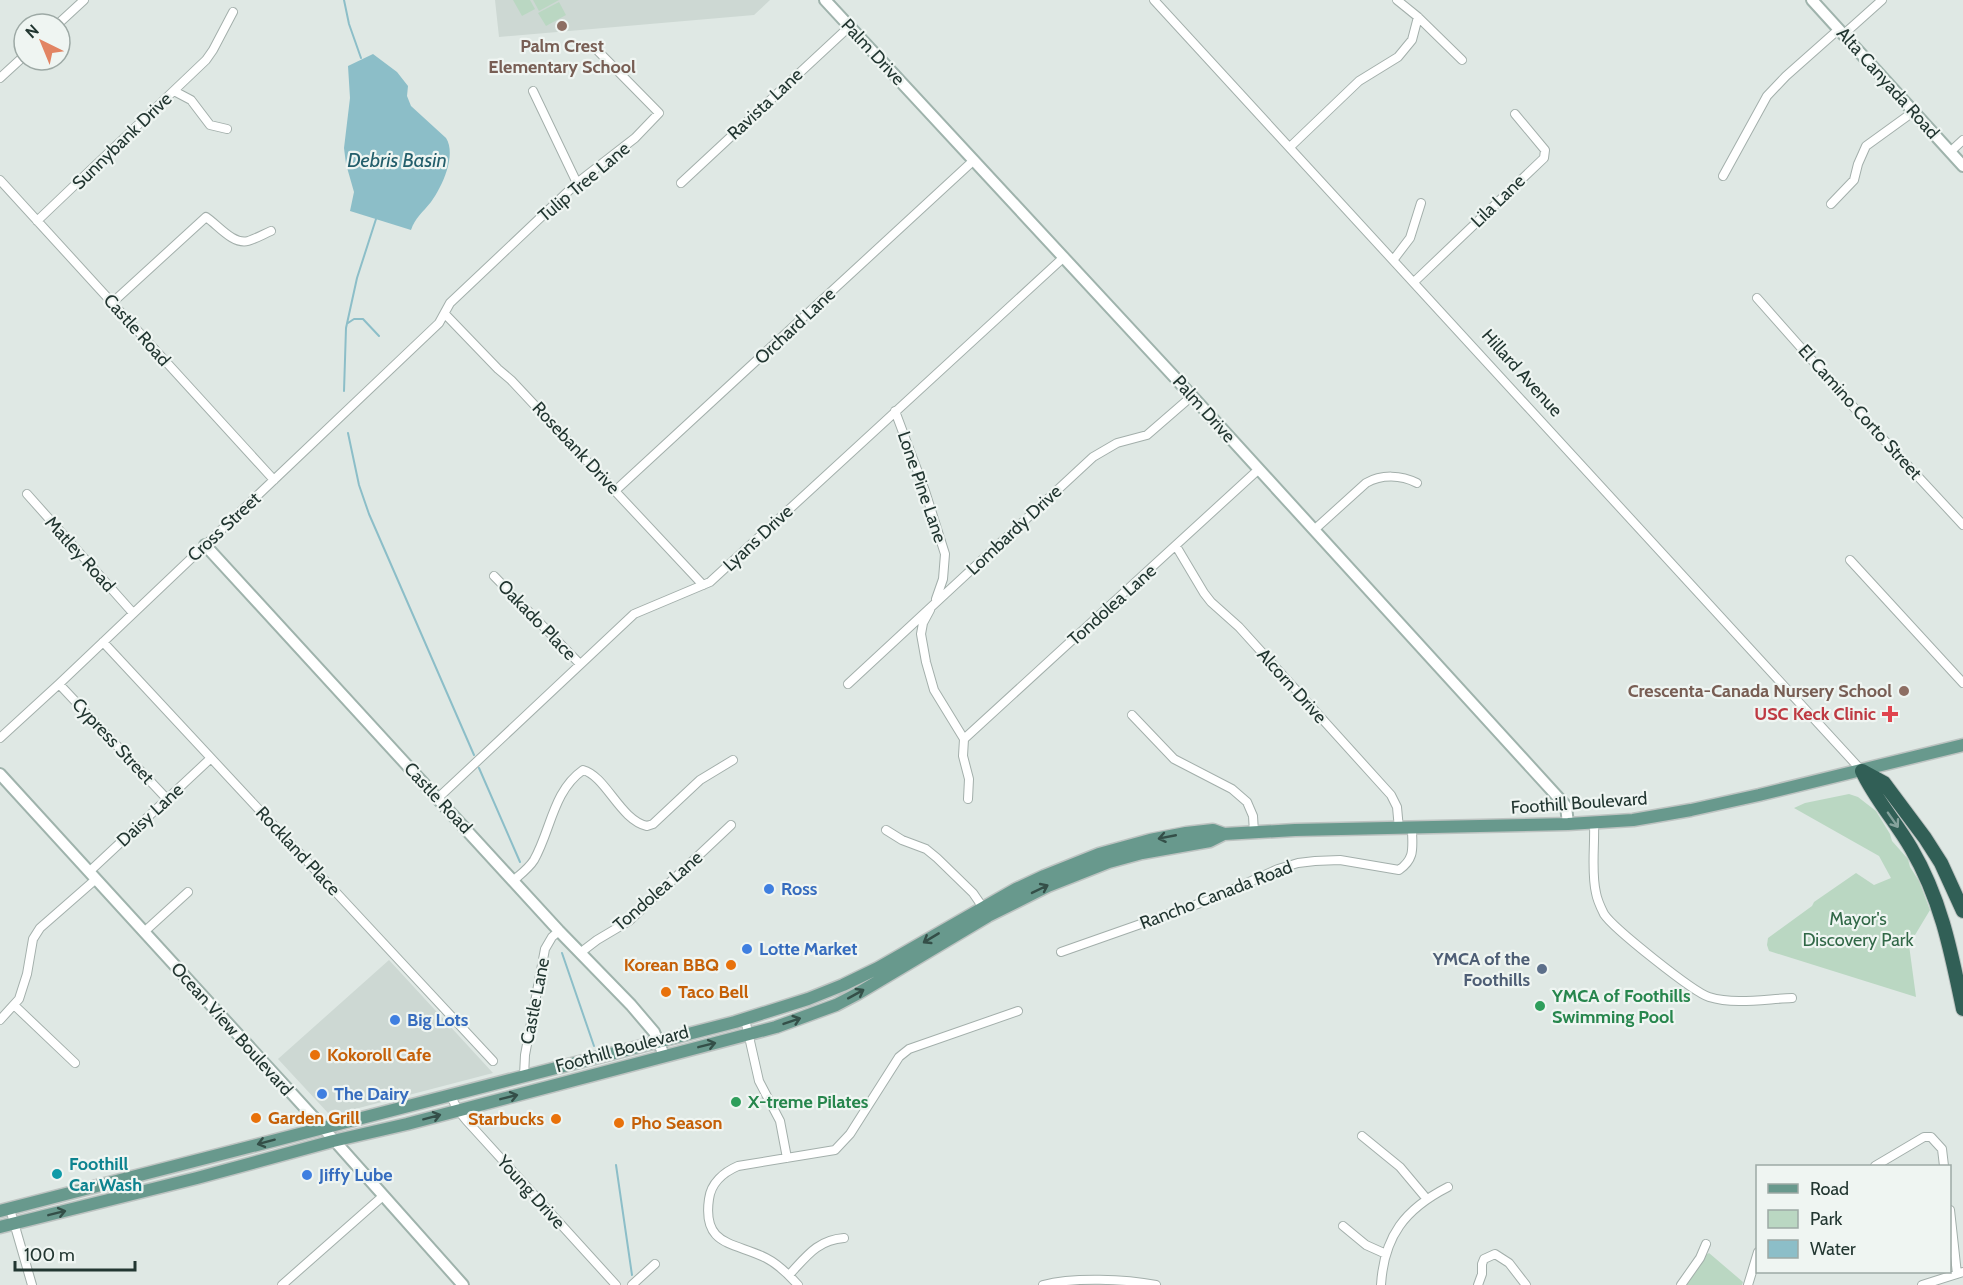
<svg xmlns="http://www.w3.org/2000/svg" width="1963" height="1285" font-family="Cabin,sans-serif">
<rect width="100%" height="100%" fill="#dfe8e4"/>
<path fill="#cdd8d3" d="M495 0H770L754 15 499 37Z
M389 960 493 1073 332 1115 329 1114 278 1059Z"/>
<path fill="#bad7c2" d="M513 0H530L535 9 522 16Z
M533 0H559L539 11Z
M559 2 566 15 546 26 538 13Z
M1849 794 1858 797 1876 811 1890 834 1892 841 1908 859 1910 867 1919 881 1930 910 1909 945 1916 997 1769 951 1767 945 1768 938 1812 906 1814 902 1856 873 1874 885 1891 878 1879 856 1794 808 1805 803Z
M1709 1253 1743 1282 1742 1285H1686L1704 1256Z"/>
<path fill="#8cbec8" d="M373 54 397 72 408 86 407 96 411 106 446 138C457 155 442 187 431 202 423 212 415 218 411 230L350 211 354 192 346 164 344 148 350 98 348 66Z"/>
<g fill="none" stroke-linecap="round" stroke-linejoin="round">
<path stroke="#8cbec8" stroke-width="2" d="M344 0 349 24 361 58
M348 323 354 319H363L379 336
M344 391 346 328 357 278 376 219
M348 433 359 485 369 514 474 755
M479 768 520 862
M562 953 594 1046
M616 1165 632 1275"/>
<defs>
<path id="street" d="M1154 0 1862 771
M1397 0 1418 17 1462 60
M58 24 84 0
M1844 34 1882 0
M0 78 24 56
M174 91 191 100 210 125 227 129
M533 91 577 183
M1290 147 1359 81 1398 57 1412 40 1418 17
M1950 152 1963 140
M1723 176 1767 96 1786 76 1839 29
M0 180 274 480
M681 183 850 26
M1831 204 1854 180 1858 164 1866 146 1913 112
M37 221 206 60 213 50 233 12
M1394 259 1410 238 1421 203
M1414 282 1544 158 1545 150 1515 114
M1757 298 1858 412 1963 525
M113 302 206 217C218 225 233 245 248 241 255 239 264 234 271 231
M445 314 498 369 511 380 703 585
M895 411 925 491 945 554 943 579 936 599
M616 490 974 160
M27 494 133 613
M1314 530 1366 483C1382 474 1401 475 1417 483
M1176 546 1204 593 1211 602 1239 627 1391 795 1397 807 1399 829
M1850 560 1963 683
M494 576 580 664
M930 610 923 623 921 634 926 662 934 690 964 739 963 756 969 779 968 799
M103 642 493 1061
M59 684 167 799
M848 684 1093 457 1117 443 1147 435 1192 396
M1132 715 1174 759 1232 789 1247 802 1253 816 1254 832
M0 738 59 684 439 323 450 303 577 183 635 138 659 113 595 48
M964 739 1259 469
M438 798 634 614 710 582 1064 257
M1594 824C1595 845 1591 872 1596 893 1597 899 1601 908 1604 914 1613 928 1693 992 1709 997 1735 1005 1765 999 1792 998
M886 830 902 840 926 849 937 858 973 893 984 909
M90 871 211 758
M514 880C521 874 529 868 534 860 551 830 553 791 583 770 606 776 620 820 647 826L653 824 700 780 733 760
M144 932 188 892
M1061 952 1209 900 1278 869 1298 863 1315 861 1340 860 1399 870C1416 858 1412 847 1412 828
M580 953 597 940 629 921 731 825
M14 1005 75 1063
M745 1019 759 1081 780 1121 787 1158
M0 1020 19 999 27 974 33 939 40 928 96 879
M524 1076 525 1055 545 949 552 937 559 931
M450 1095 458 1110 466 1120 616 1285
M1362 1136 1400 1167 1426 1198
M1875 1166 1924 1137H1931L1942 1149 1944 1166
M10 1209 32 1285
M1950 1210 1957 1274
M1343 1226 1366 1245 1386 1254
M789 1275C806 1257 817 1240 844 1238
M282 1285 383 1196
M632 1285 655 1264
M798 1285C789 1275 778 1264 766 1258 735 1242 702 1247 709 1199 711 1183 724 1172 738 1166L835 1150 850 1134 899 1057 909 1049 1018 1011
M1043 1285C1073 1277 1126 1279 1156 1285
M1381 1285C1384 1236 1405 1209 1448 1187
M1478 1285 1482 1274V1264L1484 1259 1495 1254 1509 1263 1526 1285
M1681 1285 1700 1258 1706 1244
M1748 1285 1758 1252
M1922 1285 1963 1272"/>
<path id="secondary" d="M825 0 1192 396 1566 806 1568 824
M1812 0 1963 166
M205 545 559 931 631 1005 654 1032 664 1055
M0 774 317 1121 463 1285"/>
<path id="primary" d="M0 1211 735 1022 808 999 843 985 878 968 1016 889 1044 876 1099 854 1150 840 1186 833 1213 830 1224 834 1295 830 1568 824 1633 820 1691 810 1759 795 1963 745
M0 1227 197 1178 333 1141 407 1124 776 1027 836 1005 857 994 988 916 1048 886 1109 862 1142 853 1210 841 1224 834"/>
<path id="highway" d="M1862 771C1875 799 1896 822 1911 848 1941 899 1951 951 1963 1009
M1862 771 1884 783 1925 838 1941 863 1963 911"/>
</defs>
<use href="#street" stroke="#a3afab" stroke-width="10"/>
<use href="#secondary" stroke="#9fb3ac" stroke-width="14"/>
<use href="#primary" stroke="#bdc3c1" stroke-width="15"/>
<use href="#highway" stroke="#bdc3c1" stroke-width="16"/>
<use href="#street" stroke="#fff" stroke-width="8"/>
<use href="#secondary" stroke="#fff" stroke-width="10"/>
<use href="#primary" stroke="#68998d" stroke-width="12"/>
<use href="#highway" stroke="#315f56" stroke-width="14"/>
</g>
<defs><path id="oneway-shaft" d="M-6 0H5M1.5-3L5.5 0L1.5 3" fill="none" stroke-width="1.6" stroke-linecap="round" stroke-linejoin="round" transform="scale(1.5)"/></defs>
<use stroke="#86a29c" href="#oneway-shaft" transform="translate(1893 820) rotate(55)"/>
<g stroke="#344f48">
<use href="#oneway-shaft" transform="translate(1167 837) rotate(169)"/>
<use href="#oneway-shaft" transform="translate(1040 889) rotate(-26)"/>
<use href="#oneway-shaft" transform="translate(931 938) rotate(149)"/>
<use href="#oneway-shaft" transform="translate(856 994) rotate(-29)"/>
<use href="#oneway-shaft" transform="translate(792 1021) rotate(-19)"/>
<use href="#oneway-shaft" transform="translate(707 1045) rotate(-14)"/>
<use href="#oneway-shaft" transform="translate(509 1097) rotate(-14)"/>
<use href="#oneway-shaft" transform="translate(432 1117) rotate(-15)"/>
<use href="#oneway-shaft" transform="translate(266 1142) rotate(165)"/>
<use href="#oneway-shaft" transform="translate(57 1213) rotate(-14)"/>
</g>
<g fill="#8d6e63" stroke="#eff5f2" stroke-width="2">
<circle cx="562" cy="26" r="6"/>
<circle cx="1904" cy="691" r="6"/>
</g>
<path fill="#e0444e" stroke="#eff5f2" stroke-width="2" d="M1887 705h6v6h6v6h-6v6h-6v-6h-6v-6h6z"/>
<g fill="#3f7fe0" stroke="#eff5f2" stroke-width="2">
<circle cx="769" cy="889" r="6"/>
<circle cx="747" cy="949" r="6"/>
<circle cx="395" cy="1020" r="6"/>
<circle cx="322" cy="1094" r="6"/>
<circle cx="307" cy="1175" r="6"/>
</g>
<g fill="#e8710a" stroke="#eff5f2" stroke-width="2">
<circle cx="731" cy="965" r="6"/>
<circle cx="666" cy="992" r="6"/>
<circle cx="315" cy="1055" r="6"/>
<circle cx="256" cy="1118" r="6"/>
<circle cx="556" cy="1119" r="6"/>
<circle cx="619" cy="1123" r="6"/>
</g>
<circle fill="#5c6f8a" stroke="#eff5f2" stroke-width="2" cx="1542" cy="969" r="6"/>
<g fill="#2e9e5b" stroke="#eff5f2" stroke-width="2">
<circle cx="1540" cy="1006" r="6"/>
<circle cx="736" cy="1102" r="6"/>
</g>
<circle fill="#0f9aa8" stroke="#eff5f2" stroke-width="2" cx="57" cy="1174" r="6"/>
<g text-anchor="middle" stroke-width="4.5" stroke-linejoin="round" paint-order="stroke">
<g font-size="18" font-weight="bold" fill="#785e54" stroke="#eff5f2">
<text x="562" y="52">Palm Crest<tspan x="562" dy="21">Elementary School</tspan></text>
<text x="1892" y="697" text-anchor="end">Crescenta-Canada Nursery School</text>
</g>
<g font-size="18" fill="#223631" stroke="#eff5f2">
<text transform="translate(873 52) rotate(47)" y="6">Palm Drive</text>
<text transform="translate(1888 83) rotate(48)" y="6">Alta Canyada Road</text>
<text transform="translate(765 104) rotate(-43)" y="6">Ravista Lane</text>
<text transform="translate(122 141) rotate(-44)" y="6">Sunnybank Drive</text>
<text transform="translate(584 182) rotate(-40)" y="6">Tulip Tree Lane</text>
<text transform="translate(1498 201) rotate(-44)" y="6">Lila Lane</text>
<text transform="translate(795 326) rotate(-43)" y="6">Orchard Lane</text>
<text transform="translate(137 330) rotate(48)" y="6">Castle Road</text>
<text transform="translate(1522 373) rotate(48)" y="6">Hillard Avenue</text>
<text transform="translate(1204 409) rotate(48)" y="6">Palm Drive</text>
<text transform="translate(1860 412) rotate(48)" y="6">El Camino Corto Street</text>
<text transform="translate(576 448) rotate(47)" y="6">Rosebank Drive</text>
<text transform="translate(922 487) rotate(71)" y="6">Lone Pine Lane</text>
<text transform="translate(224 527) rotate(-43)" y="6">Cross Street</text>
<text transform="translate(1014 530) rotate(-43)" y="6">Lombardy Drive</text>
<text transform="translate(758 538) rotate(-43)" y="6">Lyans Drive</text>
<text transform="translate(80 554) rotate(48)" y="6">Matley Road</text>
<text transform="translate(1112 605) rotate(-42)" y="6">Tondolea Lane</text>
<text transform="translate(537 620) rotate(46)" y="6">Oakado Place</text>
<text transform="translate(1292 686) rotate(48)" y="6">Alcorn Drive</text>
<text transform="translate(113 741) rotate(47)" y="6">Cypress Street</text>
<text transform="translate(438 798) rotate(47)" y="6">Castle Road</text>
<text transform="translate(1579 803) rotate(-4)" y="6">Foothill Boulevard</text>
<text transform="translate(150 815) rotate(-43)" y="6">Daisy Lane</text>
<text transform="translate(298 851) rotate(47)" y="6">Rockland Place</text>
<text transform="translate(658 891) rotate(-41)" y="6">Tondolea Lane</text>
<text transform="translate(1216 895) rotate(-21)" y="6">Rancho Canada Road</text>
<text transform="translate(535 1001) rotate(-79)" y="6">Castle Lane</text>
<text transform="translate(232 1029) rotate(48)" y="6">Ocean View Boulevard</text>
<text transform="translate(622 1049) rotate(-15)" y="6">Foothill Boulevard</text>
<text transform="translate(531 1192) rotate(48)" y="6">Young Drive</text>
</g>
<g font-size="18" font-weight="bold" fill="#be3a42" stroke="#eff5f2" text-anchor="end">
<text x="1876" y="720">USC Keck Clinic</text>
</g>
<g font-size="18" font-weight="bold" fill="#366cbe" stroke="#eff5f2" text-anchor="start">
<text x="781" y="895">Ross</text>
<text x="759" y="955">Lotte Market</text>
<text x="407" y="1026">Big Lots</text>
<text x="334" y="1100">The Dairy</text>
<text x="319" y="1181">Jiffy Lube</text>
</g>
<g font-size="18" fill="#316847" stroke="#eff5f2">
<text x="1858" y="925">Mayor's<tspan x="1858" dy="21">Discovery Park</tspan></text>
</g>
<g font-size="18" font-weight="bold" fill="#4e5e75" stroke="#eff5f2" text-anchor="end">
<text x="1530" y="965">YMCA of the<tspan x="1530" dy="21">Foothills</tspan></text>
</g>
<g font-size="18" font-weight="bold" fill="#c56008" stroke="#eff5f2" text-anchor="start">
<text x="719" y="971" text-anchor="end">Korean BBQ</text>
<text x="678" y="998">Taco Bell</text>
<text x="327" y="1061">Kokoroll Cafe</text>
<text x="268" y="1124">Garden Grill</text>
<text x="544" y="1125" text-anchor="end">Starbucks</text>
<text x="631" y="1129">Pho Season</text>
</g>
<g font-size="18" font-weight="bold" fill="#27864d" stroke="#eff5f2" text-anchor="start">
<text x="1552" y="1002">YMCA of Foothills<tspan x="1552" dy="21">Swimming Pool</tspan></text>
<text x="748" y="1108">X-treme Pilates</text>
</g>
<g font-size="18" font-weight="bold" fill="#0d838f" stroke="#eff5f2" text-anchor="start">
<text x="69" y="1170">Foothill<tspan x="69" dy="21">Car Wash</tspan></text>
</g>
<g font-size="20" font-style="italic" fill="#235e6b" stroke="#eff5f2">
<text x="397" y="167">Debris Basin</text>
</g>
</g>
<rect x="1756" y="1165" width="195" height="108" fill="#eff5f2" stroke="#9da9a5" stroke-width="1.5"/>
<rect x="1768" y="1184" width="30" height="9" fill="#68998d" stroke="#9da9a5" stroke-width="1.5"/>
<text x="1810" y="1195" font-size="18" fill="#223631">Road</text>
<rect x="1768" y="1210" width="30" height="18" fill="#bad7c2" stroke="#9da9a5" stroke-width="1.5"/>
<text x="1810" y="1225" font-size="18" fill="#223631">Park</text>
<rect x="1768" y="1240" width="30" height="18" fill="#8cbec8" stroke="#9da9a5" stroke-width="1.5"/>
<text x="1810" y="1255" font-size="18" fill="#223631">Water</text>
<g transform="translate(42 42) rotate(317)"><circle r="28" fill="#eff5f2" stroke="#9da9a5" stroke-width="1.5"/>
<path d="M0-4.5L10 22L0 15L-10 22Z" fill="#e28463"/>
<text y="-9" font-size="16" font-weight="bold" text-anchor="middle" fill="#223631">N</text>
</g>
<path d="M15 1261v9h120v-9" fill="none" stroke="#223631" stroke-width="3"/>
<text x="24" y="1261" font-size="18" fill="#223631" stroke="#eff5f2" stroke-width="4.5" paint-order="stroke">100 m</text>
</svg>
